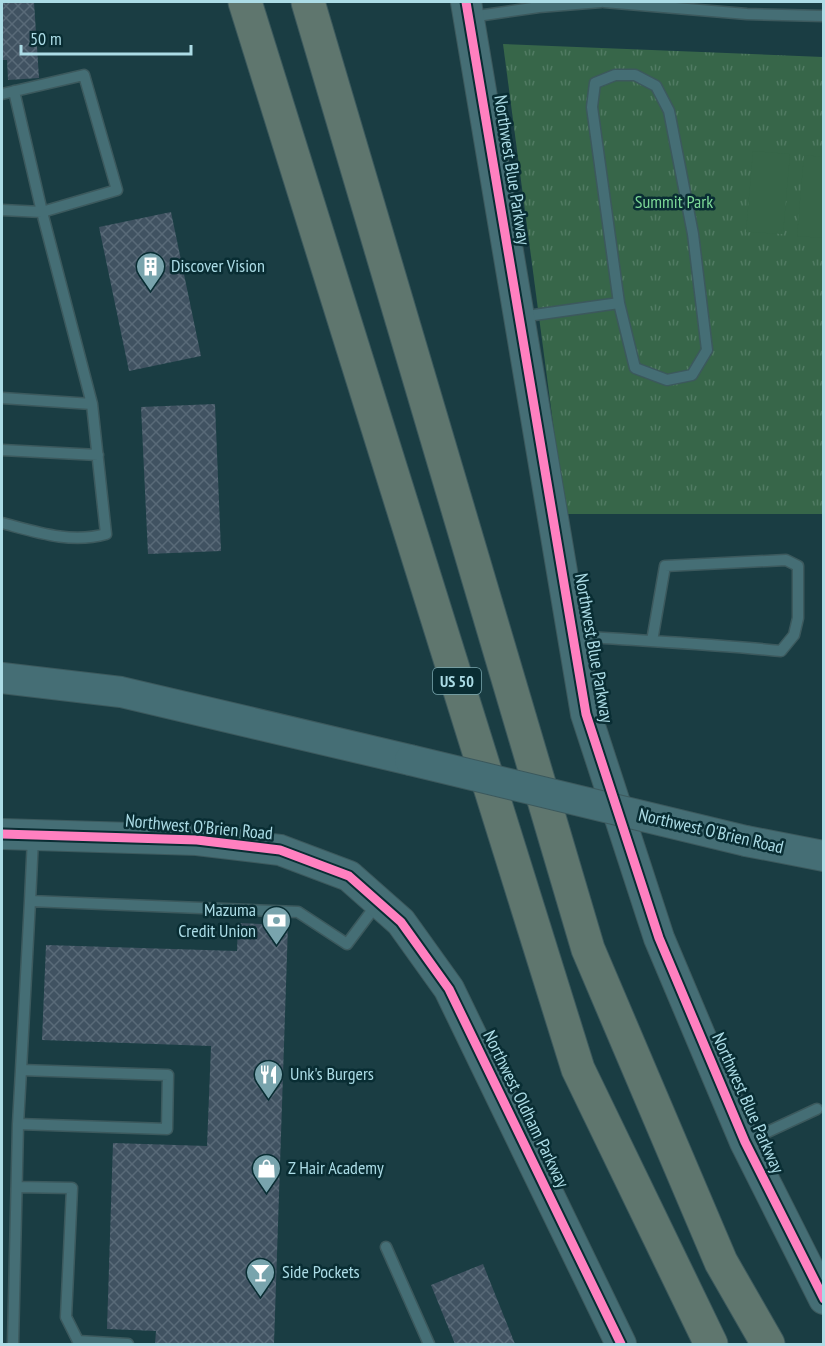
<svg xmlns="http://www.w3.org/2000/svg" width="825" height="1346" font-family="'PT Sans Narrow',sans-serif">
<defs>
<pattern id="grass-tufts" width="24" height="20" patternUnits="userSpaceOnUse" patternTransform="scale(1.5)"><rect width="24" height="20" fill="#376649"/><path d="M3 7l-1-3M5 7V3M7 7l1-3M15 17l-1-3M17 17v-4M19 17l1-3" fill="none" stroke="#517b63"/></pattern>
<pattern id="building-cross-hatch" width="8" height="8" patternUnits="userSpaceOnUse" patternTransform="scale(1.5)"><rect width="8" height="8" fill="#405261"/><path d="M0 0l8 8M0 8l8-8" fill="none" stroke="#596a78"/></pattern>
</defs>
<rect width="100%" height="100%" fill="#1a3d43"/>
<path fill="url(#grass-tufts)" d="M503 44 823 57V514H565Z"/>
<path fill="#376649" d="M753 151 790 154 783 234 746 232Z
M804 155 823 157V238L797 236Z"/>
<path fill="url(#building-cross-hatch)" d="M2 2H34L39 78 8 80 7 60H2Z
M171 212 201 356 129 371 99 227Z
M215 404 221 551 148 554 141 407Z
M238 923 288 925 274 1344H155L156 1331 107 1329 113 1143 207 1146 211 1046 42 1040 46 945 237 951Z
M483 1264 515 1344H455L431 1285Z"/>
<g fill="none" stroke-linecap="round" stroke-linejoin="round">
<defs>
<path id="lane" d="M604 2 747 14 824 16
M470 17 539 7 601 2
M2 94 84 75 117 190 42 212 14 91
M2 210 42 212 92 404 2 398
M520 317 619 303 635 368 667 380 692 375 707 350 693 234 669 111 656 86 635 75H615L595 83 592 107 619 303
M2 450 98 455
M2 523C36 532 71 544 106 534L92 404
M576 636C645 641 713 644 781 651L794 635 798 618V566L786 560 665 566 652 641
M33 838 30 901 298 912 347 944 377 904
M18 1124 21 1070
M748 1141 817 1109
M17 1187 72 1188 66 1317 78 1341 128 1344
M386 1247 429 1344
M13 1344 18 1124 167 1129 168 1075 21 1070 30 901"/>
<path id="secondary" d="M466 2 586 714 659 938 745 1142 824 1299
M2 678 121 692 410 760
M2 834 197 840 280 850 349 876 401 922 449 989 621 1344
M746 841 824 856"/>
<path id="highway" d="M245 2 578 1069 711 1344
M308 2 588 949 721 1262 768 1344"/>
</defs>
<use href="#lane" stroke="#3c595d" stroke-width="13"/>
<use href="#secondary" stroke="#3c595d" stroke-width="32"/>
<use href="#highway" stroke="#3c595d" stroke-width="35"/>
<use href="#lane" stroke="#456e75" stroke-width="10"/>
<use href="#secondary" stroke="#456e75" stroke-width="30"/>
<use href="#highway" stroke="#5f766e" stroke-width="33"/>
<defs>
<path id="secondary-bridge" d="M410 760 746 841"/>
</defs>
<use href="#secondary-bridge" stroke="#3c595d" stroke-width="32" stroke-linecap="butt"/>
<use href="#secondary-bridge" stroke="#456e75" stroke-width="30"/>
<defs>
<path id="cycleway" d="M466 2 586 714 659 938 745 1142 824 1299
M2 834 197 840 280 850 349 876 401 922 449 989 621 1344"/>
</defs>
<use href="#cycleway" stroke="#092d33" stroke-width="13"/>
<use href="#cycleway" stroke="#ff80c0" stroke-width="9"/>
</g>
<defs>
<symbol id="building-pin" viewBox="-11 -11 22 30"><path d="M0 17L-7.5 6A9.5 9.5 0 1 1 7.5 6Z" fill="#79a4ad" stroke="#092d33"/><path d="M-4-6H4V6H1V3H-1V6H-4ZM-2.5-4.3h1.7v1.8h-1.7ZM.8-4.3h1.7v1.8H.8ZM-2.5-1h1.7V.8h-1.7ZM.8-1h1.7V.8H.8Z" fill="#fff"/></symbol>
<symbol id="bank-pin" viewBox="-11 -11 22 30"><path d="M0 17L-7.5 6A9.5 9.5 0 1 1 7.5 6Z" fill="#79a4ad" stroke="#092d33"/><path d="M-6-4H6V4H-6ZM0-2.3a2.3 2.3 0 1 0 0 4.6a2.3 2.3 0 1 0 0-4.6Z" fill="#fff"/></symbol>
<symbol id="restaurant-pin" viewBox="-11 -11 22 30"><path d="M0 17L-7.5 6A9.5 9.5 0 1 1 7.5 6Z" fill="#79a4ad" stroke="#092d33"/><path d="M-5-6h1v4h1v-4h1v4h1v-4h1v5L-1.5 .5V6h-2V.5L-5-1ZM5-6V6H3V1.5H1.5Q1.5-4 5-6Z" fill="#fff"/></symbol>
<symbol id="shop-pin" viewBox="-11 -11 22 30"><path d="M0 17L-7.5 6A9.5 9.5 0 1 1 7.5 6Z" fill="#79a4ad" stroke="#092d33"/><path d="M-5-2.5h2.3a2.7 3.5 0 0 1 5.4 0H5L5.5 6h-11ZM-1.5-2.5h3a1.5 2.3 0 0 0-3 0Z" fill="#fff"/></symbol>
<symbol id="bar-pin" viewBox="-11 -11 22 30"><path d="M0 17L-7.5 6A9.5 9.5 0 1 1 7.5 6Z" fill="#79a4ad" stroke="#092d33"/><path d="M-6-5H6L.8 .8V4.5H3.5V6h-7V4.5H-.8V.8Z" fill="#fff"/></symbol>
</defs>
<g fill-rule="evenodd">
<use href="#building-pin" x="134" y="250" width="33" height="45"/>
<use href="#bank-pin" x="260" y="904" width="33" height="45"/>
<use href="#restaurant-pin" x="252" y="1058" width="33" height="45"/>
<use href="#shop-pin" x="250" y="1152" width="33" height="45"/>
<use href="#bar-pin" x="244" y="1256" width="33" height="45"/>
</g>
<g text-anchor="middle" stroke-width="5" stroke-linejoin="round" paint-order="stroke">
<rect fill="#092d33" stroke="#7ba8b0" stroke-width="1.5" x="433" y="668" width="48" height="26" rx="4.5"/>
<g font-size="16" font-weight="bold" fill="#acdce6">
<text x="457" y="687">US 50</text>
</g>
<g font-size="18" fill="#acdce6" stroke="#092d33">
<text transform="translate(512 170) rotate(81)" y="6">Northwest Blue Parkway</text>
<text transform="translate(594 648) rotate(80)" y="6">Northwest Blue Parkway</text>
<text transform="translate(199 827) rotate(5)" y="6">Northwest O'Brien Road</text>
<text transform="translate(711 831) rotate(13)" y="6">Northwest O'Brien Road</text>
<text transform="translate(748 1103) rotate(66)" y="6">Northwest Blue Parkway</text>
<text transform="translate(526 1109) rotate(64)" y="6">Northwest Oldham Parkway</text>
</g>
<g font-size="18" fill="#7cd897" stroke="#092d33">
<text x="674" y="208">Summit Park</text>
</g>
<g font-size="18" fill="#acdce6" stroke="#092d33" text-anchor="start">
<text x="171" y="272">Discover Vision</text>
<text x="256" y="916" text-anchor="end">Mazuma<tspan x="256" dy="21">Credit Union</tspan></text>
<text x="290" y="1080">Unk's Burgers</text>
<text x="288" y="1174">Z Hair Academy</text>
<text x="282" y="1278">Side Pockets</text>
</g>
</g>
<rect width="825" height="1346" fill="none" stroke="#acdce6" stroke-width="6"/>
<path d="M21 45v9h170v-9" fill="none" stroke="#acdce6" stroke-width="3"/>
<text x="30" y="45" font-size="18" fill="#acdce6" stroke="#092d33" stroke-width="4.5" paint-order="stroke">50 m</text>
</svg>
